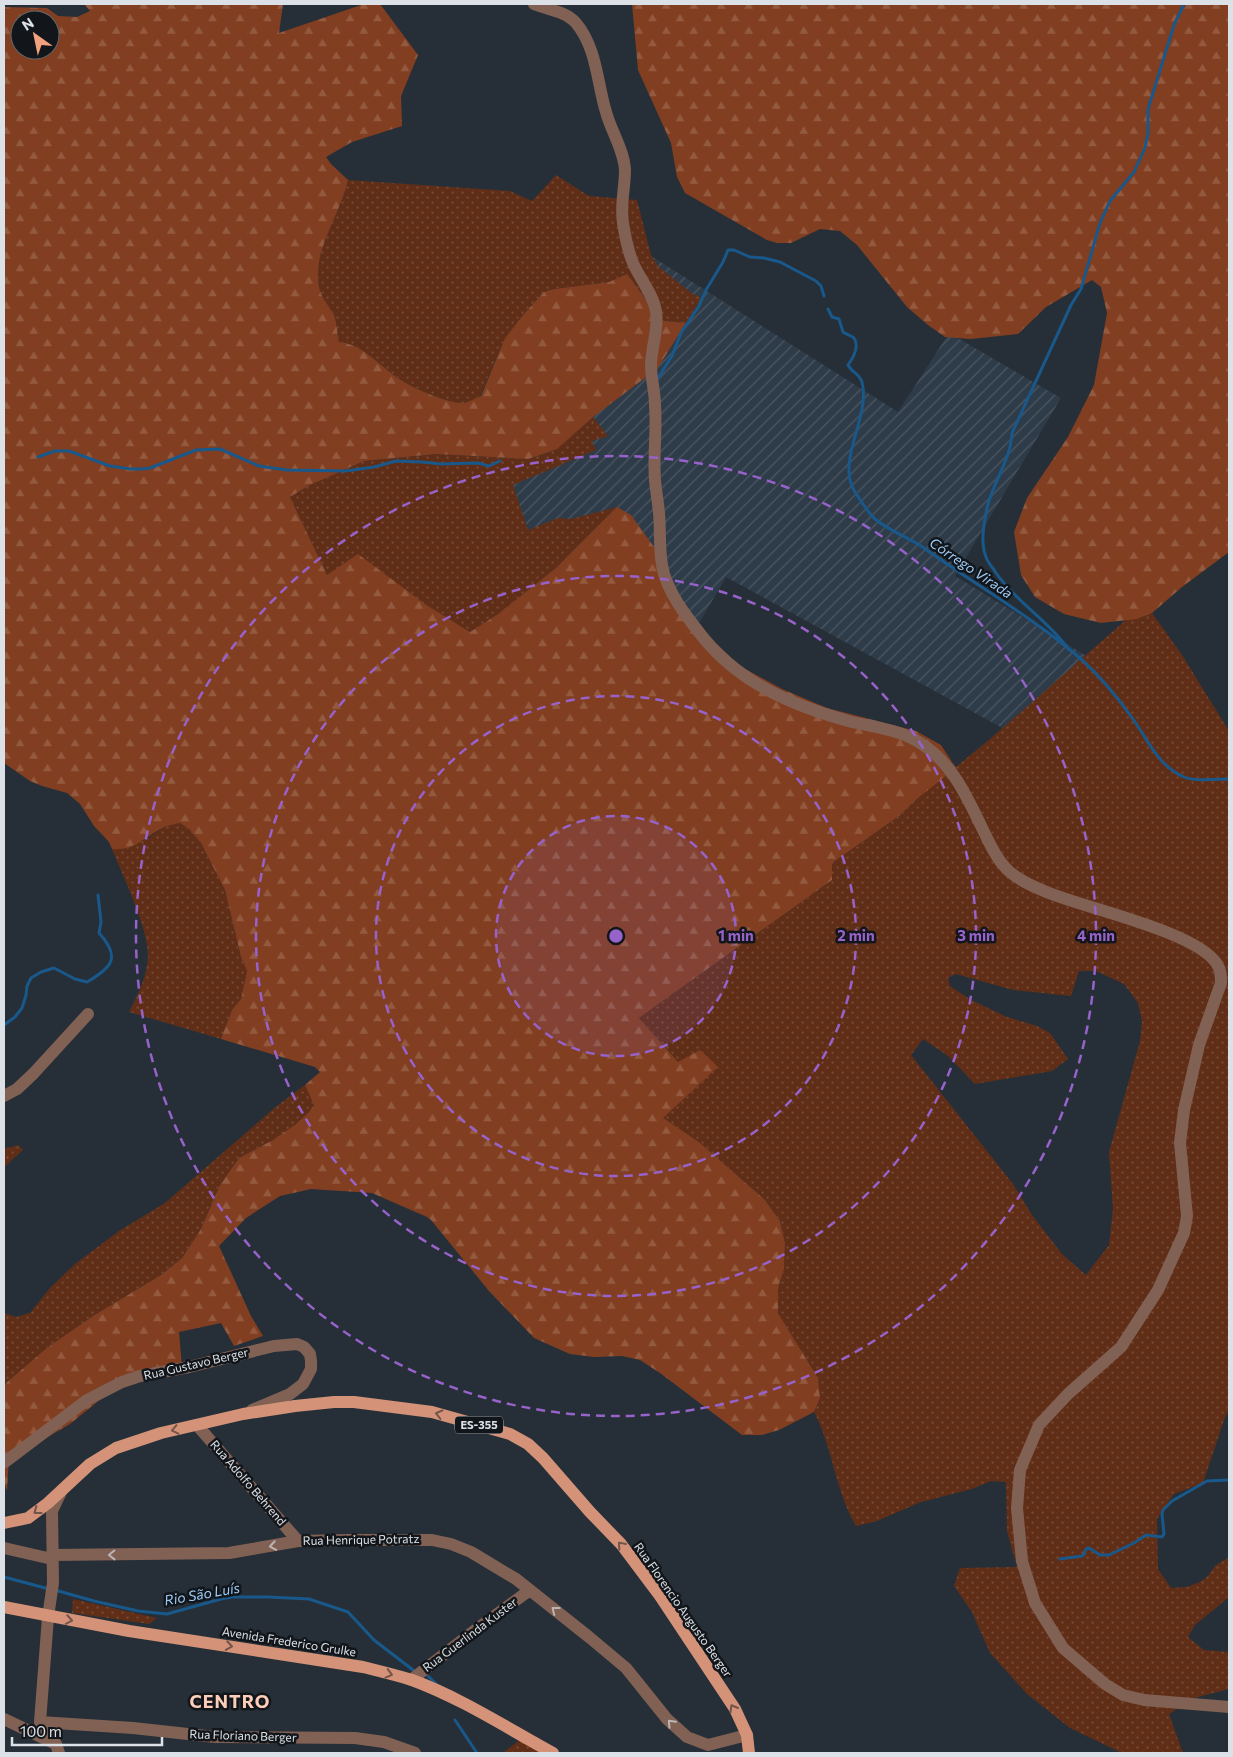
<svg xmlns="http://www.w3.org/2000/svg" width="1233" height="1757" font-family="Commissioner,sans-serif">
<defs>
<pattern id="industrial-furrows" width="10" height="10" patternUnits="userSpaceOnUse" patternTransform="scale(1.25)"><rect width="10" height="10" fill="#2e3b48"/><path d="M-1 1l2-2M0 10L10 0M9 11l2-2" fill="none" stroke="#4c5762"/></pattern>
<pattern id="grass-dots" width="8" height="8" patternUnits="userSpaceOnUse" patternTransform="scale(1.25)"><rect width="8" height="8" fill="#602e17"/><path d="M2 2h.1M6 6h.1" fill="none" stroke="#764c39" stroke-width="1.8" stroke-linecap="round"/></pattern>
<pattern id="forest-firs" width="22" height="20" patternUnits="userSpaceOnUse" patternTransform="scale(1.25)"><rect width="22" height="20" fill="#823e20"/><path d="M5 1l3.5 6h-7zM16 11l3.5 6h-7z" fill="#935a40"/></pattern>
</defs>
<rect width="100%" height="100%" fill="#262f37"/>
<path fill="url(#industrial-furrows)" d="M648 254 898 412 949 333 1061 398 955 576 1098 663 1048 753 726 577 691 637 476 506Z"/>
<path fill="url(#grass-dots)" fill-rule="evenodd" d="M556 175 589 196 637 200 651 255 659 267 690 292 701 298 686 323 664 321 658 316 627 274 609 282 554 289 544 292 523 315 505 338 480 396C475 399 468 403 463 403 447 403 415 389 401 380 381 368 364 344 339 342 337 333 337 323 334 315 330 307 323 300 320 292 310 252 340 217 348 180L510 191 532 201Z
M593 417 608 436 592 441 596 450 513 485 528 530 558 518 571 519 617 507 556 568 498 614 470 632 425 604 327 575 290 497 308 486 364 461 436 454 528 459 557 449Z
M1152 613 1182 655 1229 731V1409L1224 1420 1203 1483 1174 1494 1157 1519 1158 1569 1171 1588 1187 1587 1200 1582 1207 1577 1215 1566 1229 1557V1597L1195 1625 1188 1637 1204 1650 1229 1652V1689L1194 1698 1169 1714 1183 1753H1122L1070 1728 1027 1694 990 1653 972 1612 954 1586 960 1568 1017 1567 1007 1531 1006 1482 991 1481 972 1489 921 1502 877 1521 856 1526C835 1490 833 1448 814 1412L820 1398 818 1378 778 1313V1288L784 1269 785 1243 780 1221 765 1200 699 1142 662 1118 718 1066 678 1062 639 1018 832 880V863L899 816 918 798 990 739 1127 619H1137ZM1079 971H1096L1124 984 1138 1003 1142 1021 1140 1041 1109 1152 1113 1209 1109 1245 1086 1275 1062 1254 1032 1215 1013 1184 911 1055 923 1039 948 1056 975 1084 1052 1071 1068 1059 1050 1033 1037 1026 1007 1017 971 1000 950 986 948 978 956 974 1013 990 1071 996Z
M180 823 189 829 201 843 225 890 241 957 247 971 241 999 232 1010 221 1039 129 1012C138 994 147 977 148 957 149 930 123 876 112 849L147 839 165 826Z
M305 1085 314 1105 309 1112 296 1124 273 1140 239 1158 220 1185 201 1229 182 1258 161 1275 93 1316 48 1347 7 1382 4 1387V1313L16 1317 30 1313 50 1288 75 1264 119 1231 165 1203 278 1105Z
M18 1145 23 1150 4 1167V1149Z
M73 1599 157 1618 149 1624 72 1613Z
M521 1739 547 1753H503Z"/>
<path fill="url(#forest-firs)" fill-rule="evenodd" d="M84 4H283L279 33 364 4H380L418 55 401 96 402 126 352 142 326 157 331 164 348 180C340 217 310 252 320 291 323 300 330 307 334 315 337 323 337 333 339 342 364 344 381 368 401 380 415 389 447 403 463 403 468 403 475 398 481 396L505 338 523 315 544 292 554 289 609 282 627 274 658 316 664 321 686 323 657 369 593 417 557 449 528 459 436 454 364 461 308 486 290 497 327 575 358 554 425 604 470 632 498 614 556 568 617 507 631 515 654 547 676 598 703 631 740 666 782 689 827 708 916 731 941 745 956 768 918 798 899 816 832 863V880L639 1018 678 1062 700 1050 718 1067 663 1118 699 1142 765 1200 780 1221 785 1243 784 1269 778 1288V1313L818 1378 820 1398 814 1412 779 1430 762 1435H742L660 1373 640 1360 622 1356 594 1357 570 1354 534 1338 489 1291 431 1220 427 1217 372 1193 311 1189 280 1196 246 1218 219 1246 251 1316 263 1336 234 1346 221 1323 179 1332 182 1367 113 1389 70 1424 41 1441 25 1449 15 1447 9 1456 7 1491 4 1482V1387L7 1382 48 1347 93 1316 161 1275 182 1258 201 1229 220 1185 239 1158 273 1140 296 1124 309 1112 314 1105 305 1085 320 1072 315 1067 221 1039 232 1010 241 999 247 971 241 957 225 890 201 843 189 829 180 823C175 824 169 825 164 827 146 836 135 851 112 849L109 842 94 826 80 804 67 793 42 786 30 781 4 763V7L47 8 58 16 77 17 90 11ZM20 20H50V50H20Z
M632 4H1229V552L1182 587 1152 613 1137 619 1101 623 1064 614 1035 597 1021 575 1014 532 1027 498 1068 437 1094 385 1107 313 1101 287 1092 280 1046 307 1018 334 971 339 945 337 928 325 907 307 857 245 840 231 820 229 791 243H777L767 240 685 193 677 177 671 143 638 70Z"/>
<g fill="none" stroke-linecap="round" stroke-linejoin="round">
<path stroke="#19588a" stroke-width="3" d="M828 309 832 317 839 319 843 332C846 334 852 336 854 338 860 347 853 358 848 365 852 373 859 373 862 382 871 417 835 461 855 492 861 501 868 513 875 519 889 531 906 536 921 546 974 584 1031 616 1081 659 1100 676 1118 698 1133 719 1148 740 1158 766 1184 777 1194 782 1218 779 1229 779
M658 378 672 356 681 333 699 306 706 290 723 262 728 250H734L750 257 764 258 780 262 816 281 821 286 824 296
M38 457 55 451H69L110 466 131 469H142L150 468 196 450 220 449 259 466 287 470 346 471 374 467 396 461 422 462 441 464 478 463 489 466 500 461
M1069 650C1049 621 1017 603 996 573 993 568 988 563 986 557 980 542 984 524 987 508 993 482 1011 459 1012 433L1071 305 1081 289 1100 223 1110 201 1134 172 1145 148 1148 133V109L1174 25 1184 4
M4 1025 15 1017 22 1008 26 995 27 986 31 978 41 972 54 968 75 979 87 982C111 968 122 958 99 933L101 922 98 895
M1060 1559 1082 1556 1084 1554 1086 1549 1089 1548 1100 1555H1109L1134 1543 1146 1535 1162 1537 1164 1534 1162 1514 1163 1510 1172 1501 1207 1481 1229 1480
M4 1577 49 1589
M55 1590 94 1601 138 1611 167 1614 221 1599 232 1597H268L309 1599 348 1612 374 1640 413 1670
M428 1676 436 1684
M455 1720 477 1753"/>
<path stroke="#816154" stroke-width="12" d="M534 4C548 10 566 11 576 23 597 48 597 83 606 112 611 131 624 150 625 170 625 188 620 205 623 223 625 236 628 251 633 263 640 279 653 294 656 311 659 329 651 348 651 365 651 379 655 392 655 405 657 430 653 455 655 480 656 491 658 502 659 513 661 534 658 554 664 574 671 596 684 613 698 631 736 682 793 706 852 722 874 727 898 730 917 741 952 761 967 797 984 832 990 844 995 856 1004 866 1014 878 1030 885 1044 891 1083 908 1196 931 1217 964 1221 970 1221 976 1221 983L1199 1045 1184 1110 1180 1143 1187 1216 1184 1233 1158 1290 1121 1347 1068 1394 1039 1425 1020 1470 1017 1508 1022 1561 1035 1603 1063 1648 1105 1684 1123 1695 1144 1700 1229 1707
M4 1096 17 1089 33 1074 88 1014
M197 1425 298 1541
M5 1462 87 1400 122 1382 140 1376 189 1367 274 1346 297 1344 304 1347 310 1354 311 1361V1369L303 1384 290 1394 252 1410
M4 1548 52 1559
M52 1555 229 1553 298 1541 348 1540H432L451 1544 471 1552 516 1579 589 1637 626 1668 667 1719 687 1737 708 1745 747 1735
M411 1680 478 1628 530 1590
M4 1719 56 1744
M40 1722 133 1728 215 1737 355 1738 384 1742 415 1753
M59 1753 56 1744 40 1722 48 1617 53 1583 52 1511 62 1490"/>
<path stroke="#d49378" stroke-width="12" d="M4 1523 28 1518 48 1503 90 1464 116 1448 161 1433 243 1414 295 1406 334 1402H354L432 1412 510 1434 528 1444 543 1458 590 1512 621 1544 660 1596 735 1709 747 1735 749 1753
M4 1607 129 1631 363 1667C379 1671 396 1675 412 1680 461 1698 507 1728 553 1753"/>
</g>
<defs><path id="oneway-chevron" d="M-2-3.5L2.5 0L-2 3.5" fill="none" stroke-width="1.6" stroke-linecap="round" stroke-linejoin="round" transform="scale(1.25)"/></defs>
<g stroke="#735449">
<use href="#oneway-chevron" transform="translate(439 1414) rotate(-166)"/>
<use href="#oneway-chevron" transform="translate(175 1430) rotate(167)"/>
<use href="#oneway-chevron" transform="translate(37 1511) rotate(143)"/>
<use href="#oneway-chevron" transform="translate(621 1545) rotate(-131)"/>
<use href="#oneway-chevron" transform="translate(69 1620) rotate(10)"/>
<use href="#oneway-chevron" transform="translate(229 1646) rotate(9)"/>
<use href="#oneway-chevron" transform="translate(389 1674) rotate(15)"/>
<use href="#oneway-chevron" transform="translate(733 1708) rotate(-120)"/>
</g>
<g stroke="#bcb4b3">
<use href="#oneway-chevron" transform="translate(273 1546) rotate(170)"/>
<use href="#oneway-chevron" transform="translate(112 1555) rotate(179)"/>
<use href="#oneway-chevron" transform="translate(555 1610) rotate(-142)"/>
<use href="#oneway-chevron" transform="translate(671 1723) rotate(-133)"/>
</g>
<circle cx="616" cy="936" r="120" fill="#9862cb" fill-opacity=".12"/>
<g fill="none" stroke="#9862cb" stroke-width="2.5" stroke-dasharray="9 6">
<circle cx="616" cy="936" r="120"/>
<circle cx="616" cy="936" r="240"/>
<circle cx="616" cy="936" r="360"/>
<circle cx="616" cy="936" r="480"/>
</g>
<g text-anchor="middle" stroke-width="5" stroke-linejoin="round" paint-order="stroke">
<rect fill="#12161a" stroke="#9fa4a9" stroke-width="1" x="455" y="1416.5" width="48" height="17" rx="4"/>
<g font-size="11" font-weight="bold" fill="#dbe1e6">
<text x="479" y="1429">ES-355</text>
</g>
<g font-size="12" fill="#dbe1e6" stroke="#12161a">
<text transform="translate(196 1364) rotate(-13)" y="4">Rua Gustavo Berger</text>
<text transform="translate(248 1483) rotate(49)" y="4">Rua Adolfo Behrend</text>
<text transform="translate(361 1540) rotate(-1)" y="4">Rua Henrique Potratz</text>
<text transform="translate(683 1610) rotate(55)" y="4">Rua Florencio Augusto Berger</text>
<text transform="translate(470 1635) rotate(-37)" y="4">Rua Guerlinda Kuster</text>
<text transform="translate(289 1642) rotate(9)" y="4">Avenida Frederico Grulke</text>
<text transform="translate(243 1736) rotate(2)" y="4">Rua Floriano Berger</text>
</g>
<g font-size="14" font-style="italic" fill="#9ccbf7" stroke="#12161a">
<text transform="translate(971 568) rotate(34)" y="5">Córrego Virada</text>
<text transform="translate(202 1594) rotate(-10)" y="5">Rio São Luís</text>
</g>
<g font-size="18" font-weight="bold" letter-spacing="1" fill="#fccdb9" stroke="#12161a">
<text x="230" y="1708">CENTRO</text>
</g>
</g>
<circle cx="616" cy="936" r="8" fill="#9862cb" stroke="#12161a" stroke-width="2.5"/>
<g font-size="15" text-anchor="middle" font-weight="bold" fill="#9862cb" stroke="#12161a" stroke-width="5" stroke-linejoin="round" paint-order="stroke">
<text x="736" y="941">1 min</text>
<text x="856" y="941">2 min</text>
<text x="976" y="941">3 min</text>
<text x="1096" y="941">4 min</text>
</g>
<rect width="1233" height="1757" fill="none" stroke="#dbe1e6" stroke-width="10"/>
<g transform="translate(35 35) rotate(327)"><circle r="24" fill="#12161a" stroke="#62676c"/>
<path d="M0-4L9 19L0 12L-9 19Z" fill="#f2a17e"/>
<text y="-8" font-size="14" font-weight="bold" text-anchor="middle" fill="#dbe1e6">N</text>
</g>
<path d="M12 1737v8h150v-8" fill="none" stroke="#dbe1e6" stroke-width="2.5"/>
<text x="20" y="1737" font-size="15" fill="#dbe1e6" stroke="#12161a" stroke-width="4" paint-order="stroke">100 m</text>
</svg>
